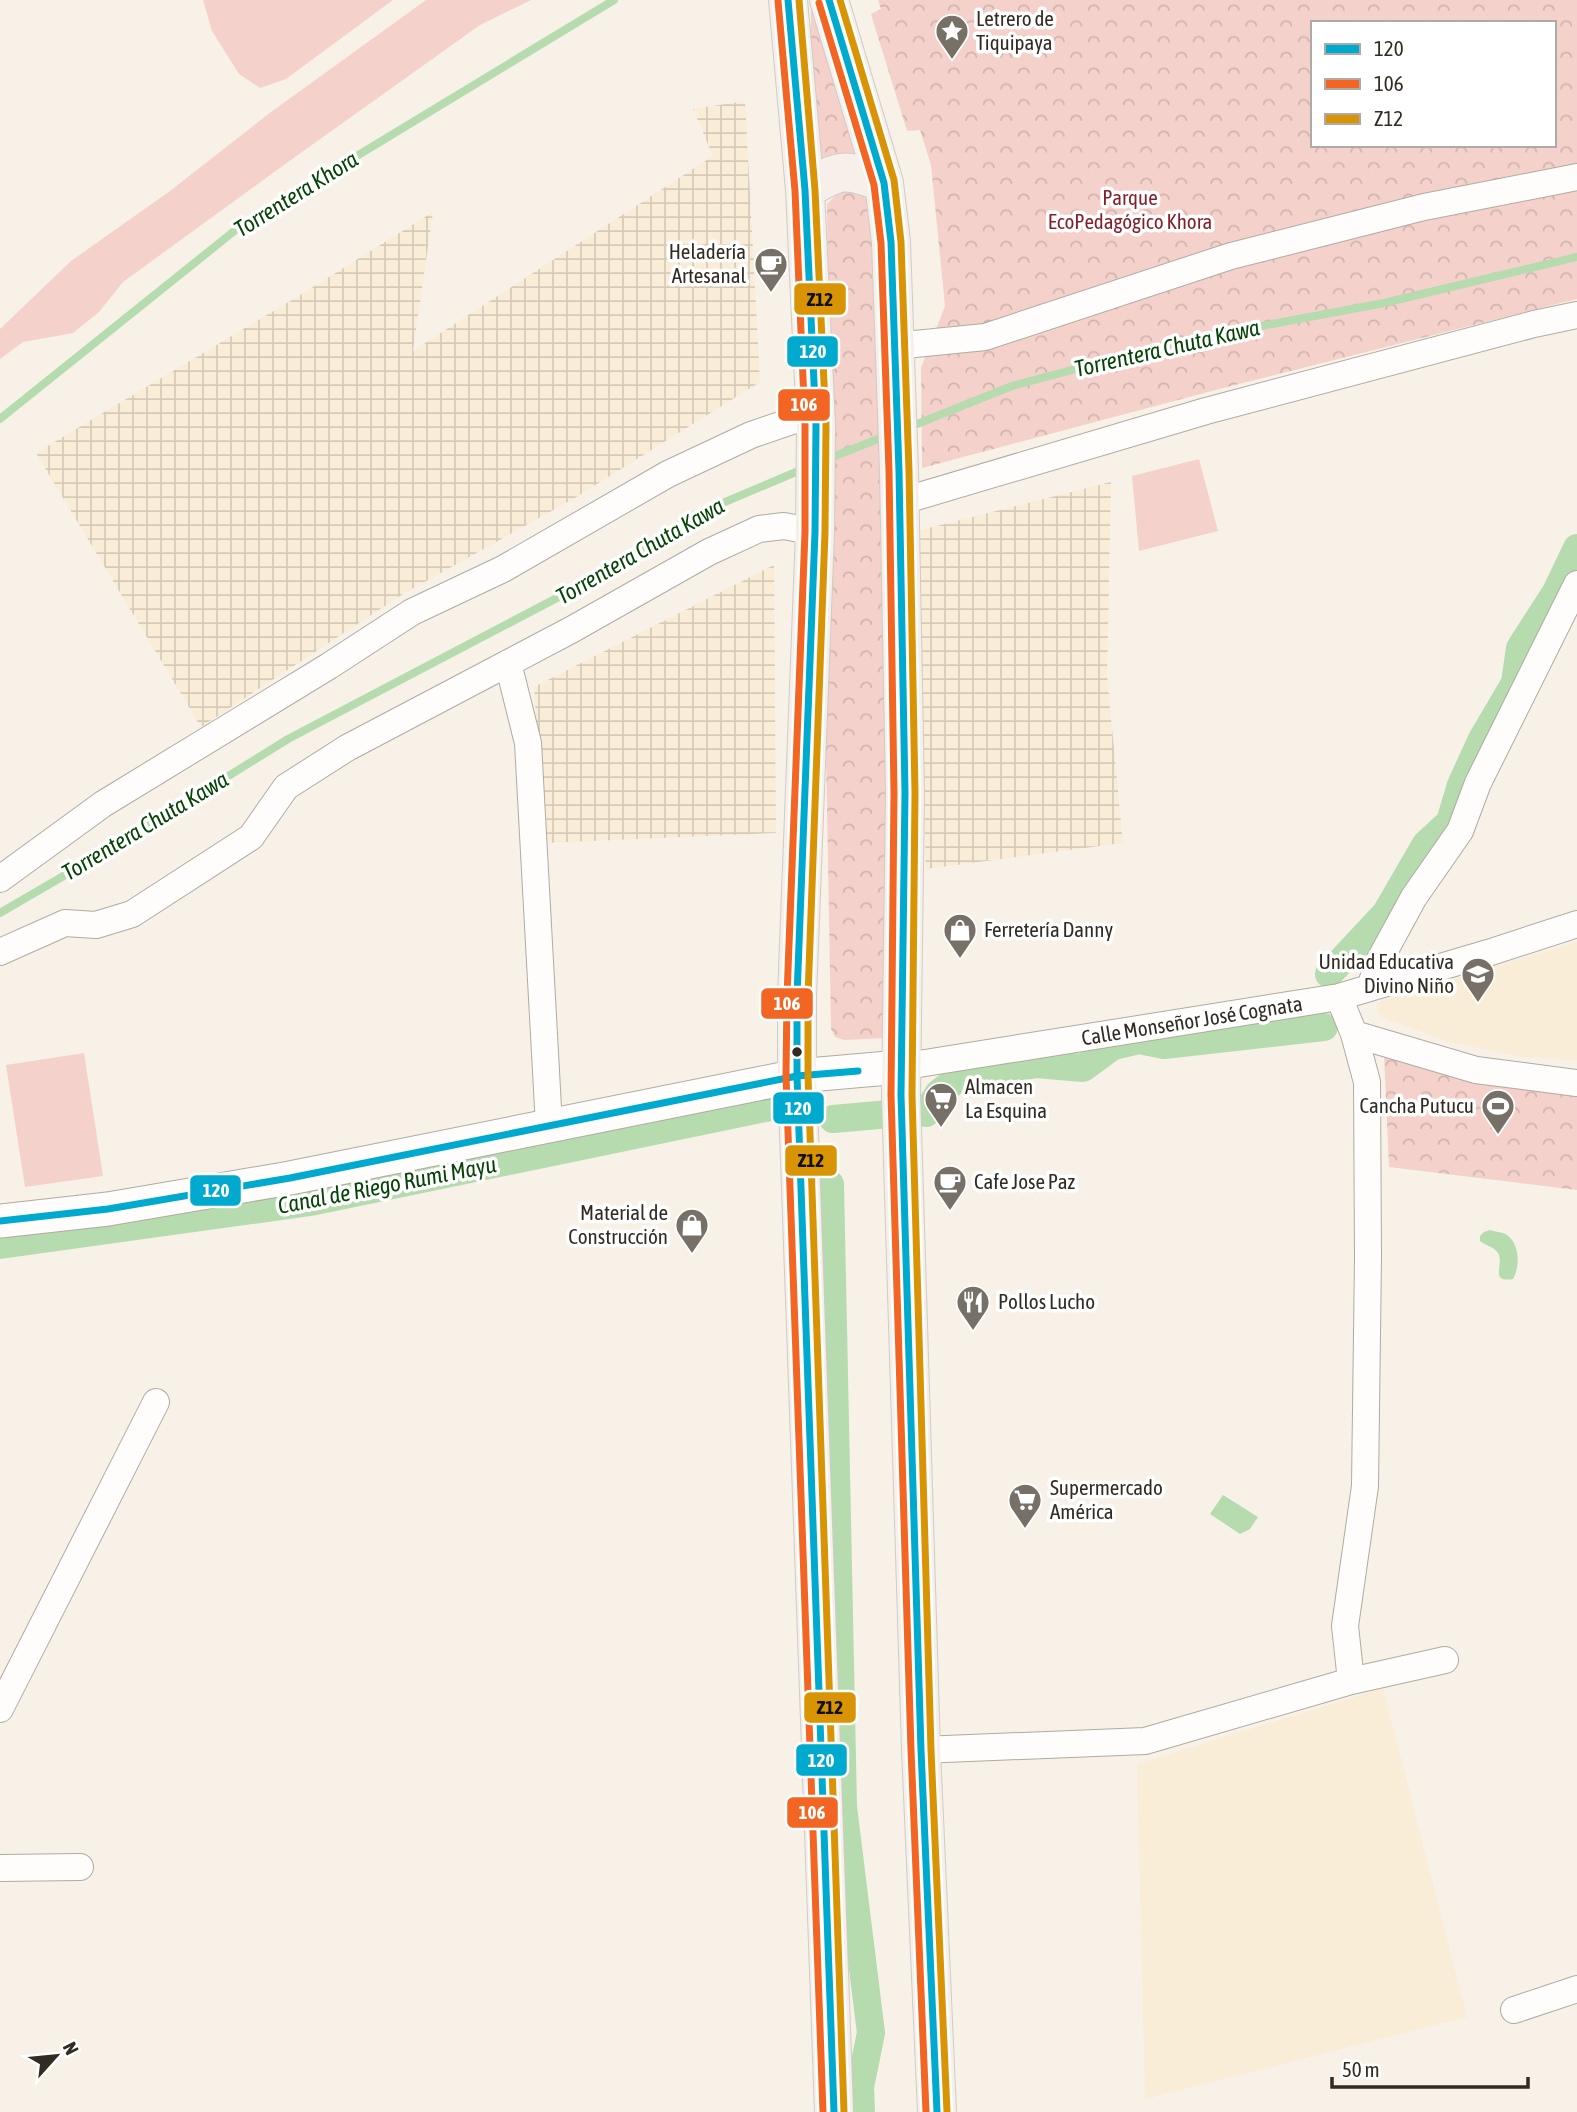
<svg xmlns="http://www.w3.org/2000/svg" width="1577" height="2112" font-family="'Asap Condensed',sans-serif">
<defs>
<pattern id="industrial-grid" width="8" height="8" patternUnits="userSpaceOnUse" patternTransform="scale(1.75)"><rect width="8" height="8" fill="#f9edd7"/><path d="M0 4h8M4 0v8" fill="none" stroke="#d6cbb8"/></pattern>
<pattern id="park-crowns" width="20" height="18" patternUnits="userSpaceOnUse" patternTransform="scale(1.75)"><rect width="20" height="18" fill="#f5d1cb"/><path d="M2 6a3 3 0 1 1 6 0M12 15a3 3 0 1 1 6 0" fill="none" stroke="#d2b4ae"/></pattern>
</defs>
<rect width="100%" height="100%" fill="#f7f1e7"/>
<path fill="#f9edd7" d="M1577 942V1060L1521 1057 1450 1042 1381 1017 1376 1007 1381 1001Z
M1383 1688 1467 2017 1145 2099 1137 1764Z"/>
<path fill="url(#industrial-grid)" d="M745 101 760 382 573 499 403 594 201 727 36 453 297 297 433 212 413 351 713 156 693 109Z
M1111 482 1107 676 1123 843 926 869 917 531Z
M774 565 776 833 545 843 534 687Z"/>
<path fill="#f5d1cb" d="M203 0H393L286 79 260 88 239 74 212 31Z
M426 0H531L480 25 288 162 123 282 99 312 73 333 23 342 0 359V329L71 261 170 191 271 112Z
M1199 459 1218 531 1139 551 1132 476Z
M84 1053 103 1176 25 1187 6 1065Z"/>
<path fill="url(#park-crowns)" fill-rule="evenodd" d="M878 0H1577V299L1227 387 922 468 921 368 945 306 931 165 920 130 907 131 871 14 881 9ZM1313 23H1554V145H1313Z
M811 7 862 154 838 155 823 163 810 99Z
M847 189 872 193 891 487 886 1038 844 1040 835 1037 831 1029 824 642 830 505 827 204 838 193Z
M1384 1054 1577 1089V1190L1389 1167Z"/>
<path fill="#b5dbae" d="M1490 1230C1496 1232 1503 1232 1507 1235 1520 1244 1520 1267 1513 1279 1490 1283 1503 1266 1499 1255 1496 1247 1486 1246 1480 1241V1236L1484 1232Z
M1223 1495 1258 1517 1250 1529 1240 1534 1210 1514Z"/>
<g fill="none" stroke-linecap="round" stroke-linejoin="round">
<path stroke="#b5dbae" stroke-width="8" d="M0 419 238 228 614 0
M907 428 1012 386 1181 341 1384 303 1577 257
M825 460 888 435
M0 913 127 839 288 739 616 567 692 516 803 469"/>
<path stroke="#b5dbae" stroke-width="28" d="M1329 974 1386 913 1426 844 1450 822 1461 785 1482 739 1515 683 1520 648 1556 592 1577 548
M926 1113 939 1093 957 1079 1036 1064 1083 1068 1113 1046 1139 1040 1164 1045 1324 1027
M833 1119 890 1114
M830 1184 843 1807 871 2033 860 2087 861 2112
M0 1245 310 1202 770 1107"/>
<defs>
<path id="minor" d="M895 346 985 337 1231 256 1424 207 1577 177
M899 502 1206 411 1534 324 1577 315
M508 663 528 743 549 1126
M0 879 103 804 329 666 412 612 503 569 668 474 751 435 815 413
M0 952 65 923 96 925 132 914 251 837 286 787 347 748 571 630 709 552 759 529 784 526 815 532
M1370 988 1378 963 1414 897 1460 831 1478 783 1577 584
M1339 997 1354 1034 1367 1082 1368 1257 1365 1486 1345 1626 1351 1681
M1354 1034 1476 1070 1577 1083
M900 1067 1339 997 1488 953 1577 924
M0 1709 156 1402
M921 1750 1145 1741 1351 1681 1445 1660
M0 1868 80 1867
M1514 2010 1577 1989"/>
<path id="tertiary" d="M0 1221 108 1209 290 1178 797 1076 900 1067"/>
<path id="primary" d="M788 0 805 190 816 425 815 532 797 996V1076L834 2112
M829 0 884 183 891 242 899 471 905 793 901 1095 921 1750 937 2112
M805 190C841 168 845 168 884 183"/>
</defs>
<use href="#minor" stroke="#b0aba2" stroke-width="28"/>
<use href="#tertiary" stroke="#b0aba2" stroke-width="35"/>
<use href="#primary" stroke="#cfccc6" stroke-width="40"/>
<use href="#minor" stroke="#fefdfb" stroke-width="26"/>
<use href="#tertiary" stroke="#fefdfb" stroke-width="33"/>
<use href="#primary" stroke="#f6efea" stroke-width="38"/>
<defs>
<path id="bus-1" d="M788 0 805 190 816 425 815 532 797 996V1076L834 2112
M829 0 884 183 891 242 899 471 905 793 901 1095 921 1750 937 2112
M0 1221 108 1209 290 1178 797 1076 858 1071"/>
<path id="bus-2" d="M778 1 795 191 805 425V532L787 996 786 1076 823 2112
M819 3 874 185 881 243 889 471 894 793 891 1095 911 1750 926 2112"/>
<path id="bus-3" d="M799 0 815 190 826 425 825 532 808 996V1076L844 2112
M840 0 894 180 901 242 909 471 915 793 912 1095 931 1750 947 2112"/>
</defs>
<use href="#bus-1" stroke="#fff" stroke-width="12"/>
<use href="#bus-2" stroke="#fff" stroke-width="12"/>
<use href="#bus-3" stroke="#fff" stroke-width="12"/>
<use href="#bus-1" stroke="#00a9ce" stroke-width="7"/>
<use href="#bus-2" stroke="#f26522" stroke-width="7"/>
<use href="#bus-3" stroke="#d99405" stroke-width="7"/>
</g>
<defs>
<symbol id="sight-pin" viewBox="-11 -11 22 30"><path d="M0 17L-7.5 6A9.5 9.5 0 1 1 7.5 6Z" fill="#767067" stroke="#fff"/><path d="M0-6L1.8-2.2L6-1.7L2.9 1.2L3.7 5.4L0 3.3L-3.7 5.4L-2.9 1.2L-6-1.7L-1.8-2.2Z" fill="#fff"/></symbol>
<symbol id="cafe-pin" viewBox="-11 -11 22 30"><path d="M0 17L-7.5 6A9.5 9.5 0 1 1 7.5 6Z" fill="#767067" stroke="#fff"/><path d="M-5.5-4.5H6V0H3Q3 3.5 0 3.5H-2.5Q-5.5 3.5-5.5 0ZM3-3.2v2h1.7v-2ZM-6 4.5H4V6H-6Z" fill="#fff"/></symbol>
<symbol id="shop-pin" viewBox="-11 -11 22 30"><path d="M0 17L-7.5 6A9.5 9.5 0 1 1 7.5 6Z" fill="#767067" stroke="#fff"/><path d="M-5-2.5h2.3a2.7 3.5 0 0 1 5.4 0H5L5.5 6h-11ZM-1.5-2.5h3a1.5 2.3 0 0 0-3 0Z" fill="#fff"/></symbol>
<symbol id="school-pin" viewBox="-11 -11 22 30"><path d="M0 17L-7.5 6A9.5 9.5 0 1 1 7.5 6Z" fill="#767067" stroke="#fff"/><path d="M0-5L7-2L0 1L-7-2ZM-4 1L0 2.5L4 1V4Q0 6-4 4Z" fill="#fff"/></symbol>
<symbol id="supermarket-pin" viewBox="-11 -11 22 30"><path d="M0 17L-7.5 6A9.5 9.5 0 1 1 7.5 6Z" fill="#767067" stroke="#fff"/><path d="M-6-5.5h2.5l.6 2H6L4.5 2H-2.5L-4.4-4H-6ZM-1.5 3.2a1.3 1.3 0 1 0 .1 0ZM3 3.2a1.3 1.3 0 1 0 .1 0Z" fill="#fff"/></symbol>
<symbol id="stadium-pin" viewBox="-11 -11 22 30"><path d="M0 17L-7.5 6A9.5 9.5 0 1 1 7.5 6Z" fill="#767067" stroke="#fff"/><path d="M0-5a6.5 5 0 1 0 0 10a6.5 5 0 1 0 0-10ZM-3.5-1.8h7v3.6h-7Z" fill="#fff"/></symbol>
<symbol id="restaurant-pin" viewBox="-11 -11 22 30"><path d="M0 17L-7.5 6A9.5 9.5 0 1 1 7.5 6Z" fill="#767067" stroke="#fff"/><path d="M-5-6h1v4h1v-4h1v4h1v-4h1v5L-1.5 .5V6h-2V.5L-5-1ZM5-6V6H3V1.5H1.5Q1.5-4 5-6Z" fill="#fff"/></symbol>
</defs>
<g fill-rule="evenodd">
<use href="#sight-pin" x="933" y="12" width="38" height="52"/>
<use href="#cafe-pin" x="752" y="245" width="38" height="52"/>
<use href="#shop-pin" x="941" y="911" width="38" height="52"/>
<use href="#school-pin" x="1459" y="955" width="38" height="52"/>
<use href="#supermarket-pin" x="922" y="1080" width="38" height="52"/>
<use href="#stadium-pin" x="1479" y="1087" width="38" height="52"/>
<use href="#cafe-pin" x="931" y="1163" width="38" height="52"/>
<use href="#shop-pin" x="673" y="1206" width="38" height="52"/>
<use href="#restaurant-pin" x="954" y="1283" width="38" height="52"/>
<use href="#supermarket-pin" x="1006" y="1481" width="38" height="52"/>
</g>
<circle fill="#312b22" stroke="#fff" stroke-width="2.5" cx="797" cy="1052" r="6"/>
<g text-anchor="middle" stroke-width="7" stroke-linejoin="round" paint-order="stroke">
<g font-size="21" fill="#312b22" stroke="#fff" text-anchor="start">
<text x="976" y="26">Letrero de<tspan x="976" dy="24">Tiquipaya</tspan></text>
<text x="746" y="259" text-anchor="end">Heladería<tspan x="746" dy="24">Artesanal</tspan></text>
<text x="984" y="937">Ferretería Danny</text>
<text x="1454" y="969" text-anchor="end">Unidad Educativa<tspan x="1454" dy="24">Divino Niño</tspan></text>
<text x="965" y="1094">Almacen<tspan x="965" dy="24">La Esquina</tspan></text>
<text x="1474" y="1113" text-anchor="end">Cancha Putucu</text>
<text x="974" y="1189">Cafe Jose Paz</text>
<text x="668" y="1220" text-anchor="end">Material de<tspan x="668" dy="24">Construcción</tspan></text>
<text x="998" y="1309">Pollos Lucho</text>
<text x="1050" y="1495">Supermercado<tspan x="1050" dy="24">América</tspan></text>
</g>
<g font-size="21" fill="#83212a" stroke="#fff">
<text x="1130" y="205">Parque<tspan x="1130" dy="24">EcoPedagógico Khora</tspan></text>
</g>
<g font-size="21" fill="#312b22" stroke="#fff">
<text transform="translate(1192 1021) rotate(-9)" y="7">Calle Monseñor José Cognata</text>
</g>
<g font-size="23" font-style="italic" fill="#074408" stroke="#fff">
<text transform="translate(296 194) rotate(-32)" y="8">Torrentera Khora</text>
<text transform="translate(1167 348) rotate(-13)" y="8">Torrentera Chuta Kawa</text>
<text transform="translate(640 551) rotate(-30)" y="8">Torrentera Chuta Kawa</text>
<text transform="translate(145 826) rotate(-31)" y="8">Torrentera Chuta Kawa</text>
<text transform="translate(387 1185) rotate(-11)" y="8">Canal de Riego Rumi Mayu</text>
</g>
</g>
<g stroke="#fff" stroke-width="2.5">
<rect x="793" y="282" width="54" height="34" rx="7" fill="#d99405"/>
<rect x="786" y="335" width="53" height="33" rx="7" fill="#00a9ce"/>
<rect x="777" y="388" width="54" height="34" rx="7" fill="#f26522"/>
<rect x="760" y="987" width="54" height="33" rx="7" fill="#f26522"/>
<rect x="772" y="1091" width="53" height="34" rx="7" fill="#00a9ce"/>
<rect x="784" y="1144" width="54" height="33" rx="7" fill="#d99405"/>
<rect x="189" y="1174" width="53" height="33" rx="7" fill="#00a9ce"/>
<rect x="803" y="1691" width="54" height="33" rx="7" fill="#d99405"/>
<rect x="795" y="1743" width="53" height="34" rx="7" fill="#00a9ce"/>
<rect x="786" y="1796" width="53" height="33" rx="7" fill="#f26522"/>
</g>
<g font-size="19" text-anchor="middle" font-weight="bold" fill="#fff">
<text x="813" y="358">120</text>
<text x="804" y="411">106</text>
<text x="787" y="1010">106</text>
<text x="798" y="1115">120</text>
<text x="216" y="1197">120</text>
<text x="821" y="1767">120</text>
<text x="812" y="1819">106</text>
</g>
<g font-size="19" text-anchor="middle" font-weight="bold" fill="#111">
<text x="820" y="306">Z12</text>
<text x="811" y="1167">Z12</text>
<text x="830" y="1714">Z12</text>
</g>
<rect x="1311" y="21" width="245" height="126" fill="#ffffff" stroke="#adaaa7" stroke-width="2"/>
<rect x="1325" y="44" width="35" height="10" fill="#00a9ce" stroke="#adaaa7" stroke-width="2"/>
<text x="1374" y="56" font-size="21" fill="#312b22">120</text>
<rect x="1325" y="79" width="35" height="10" fill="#f26522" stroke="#adaaa7" stroke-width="2"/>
<text x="1374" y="91" font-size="21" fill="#312b22">106</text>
<rect x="1325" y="114" width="35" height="10" fill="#d99405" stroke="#adaaa7" stroke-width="2"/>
<text x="1374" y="126" font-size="21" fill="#312b22">Z12</text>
<g transform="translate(56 2056) rotate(63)" stroke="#ffffff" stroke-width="5" paint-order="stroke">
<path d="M0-5L12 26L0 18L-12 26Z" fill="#312b22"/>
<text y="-10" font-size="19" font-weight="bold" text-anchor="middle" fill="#312b22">N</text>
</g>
<path d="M1332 2077v10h196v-10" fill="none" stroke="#312b22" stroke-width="3.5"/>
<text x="1342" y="2077" font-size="21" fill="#312b22" stroke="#ffffff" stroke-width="5" paint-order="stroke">50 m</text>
</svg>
